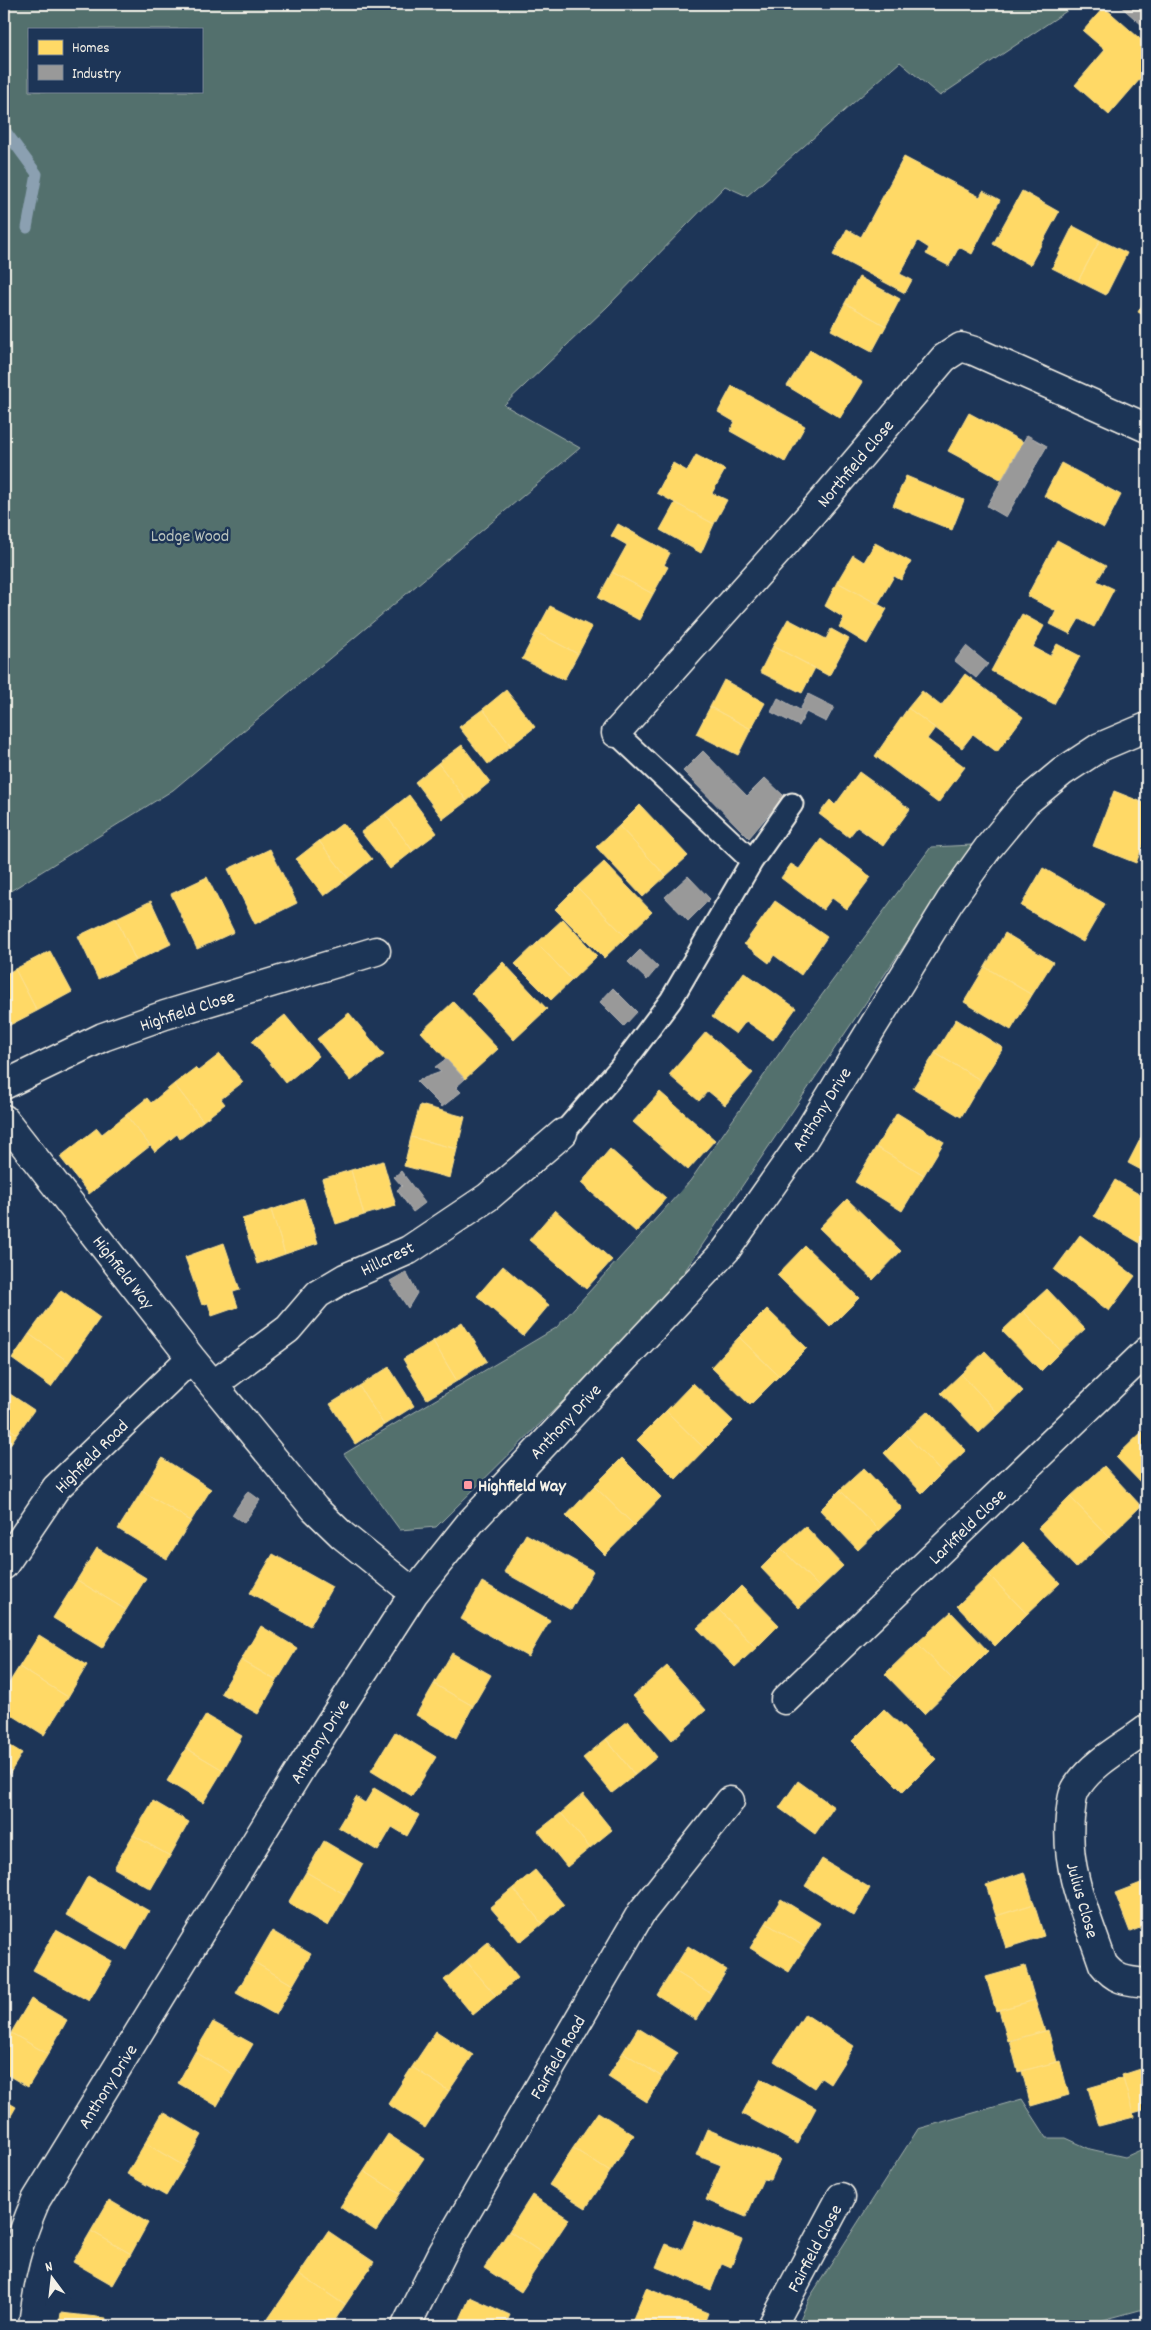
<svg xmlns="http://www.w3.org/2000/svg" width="1151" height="2330" font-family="Dekko,sans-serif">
<rect width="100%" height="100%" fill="#1d3557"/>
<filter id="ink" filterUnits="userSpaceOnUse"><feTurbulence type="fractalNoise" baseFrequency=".02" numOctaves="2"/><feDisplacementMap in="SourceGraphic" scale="10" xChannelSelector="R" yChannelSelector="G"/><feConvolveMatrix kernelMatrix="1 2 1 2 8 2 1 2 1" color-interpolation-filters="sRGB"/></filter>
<g filter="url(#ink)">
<path fill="#526f6d" stroke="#a3b0aa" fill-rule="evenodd" d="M4 4H1077L940 96 900 62 747 196 725 186 607 307 504 405 580 448 173 790 4 895ZM29 29H201V91H29Z
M972 845 674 1287 565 1399 436 1527 400 1530 344 1454 556 1328 690 1181 788 1041 931 847Z
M1022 2099 1047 2138H1066L1090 2149 1125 2157 1147 2147V2308L1103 2320 1098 2326H797L810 2297 918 2129Z"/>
<path fill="#ffd966" stroke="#fce08d" d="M1104 7 1147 45V71L1109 115 1075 85 1105 50 1083 31Z
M904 157 980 197 983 191 1000 200 972 254 959 247 949 266 926 254 929 248 918 241 900 274 912 280 905 293 833 255 847 229 861 237Z
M1022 191 1059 212 1030 265 993 244Z
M1073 226 1100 240 1078 281 1052 268Z
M1100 240 1127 253 1106 295 1078 281Z
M859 277 900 299 886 326 845 303Z
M1147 297V317L1138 312Z
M845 303 886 326 872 352 831 330Z
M810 350 862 382 840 418 787 386Z
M732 386 805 426 785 462 730 431 735 422 718 412Z
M969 413 1023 442 1002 480 948 451Z
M696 455 725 470 712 493 727 500 714 524 657 493 673 463 687 471Z
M1061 463 1121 495 1104 528 1044 496Z
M906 476 964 500 952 530 893 506Z
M675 503 714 524 701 553 660 530Z
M618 524 670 553 664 565 668 567 653 594 612 572 627 545 611 536Z
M1057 540 1106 566 1097 581 1114 589 1094 627 1079 619 1070 634 1050 624 1056 611 1027 596Z
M875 543 911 562 901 580 894 576 878 604 837 582 853 555 864 562Z
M612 572 653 594 639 620 598 598Z
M837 582 887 609 867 644 839 627 844 618 825 606Z
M550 606 592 627 578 654 536 632Z
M1022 614 1044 626 1033 647 1050 656 1057 644 1080 656 1054 704 991 671Z
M788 619 826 639 831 629 849 639 829 676 773 646Z
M536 632 578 654 564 680 522 659Z
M773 646 815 668 802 693 760 672Z
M965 674 1023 717 997 752 973 734 962 748 908 708 922 691 941 706Z
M724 680 765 703 751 729 710 707Z
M506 690 535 727 511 746 483 709Z
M710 707 751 729 738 755 696 734Z
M908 708 935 728 927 739 965 767 938 803 875 756Z
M483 709 511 746 488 764 459 727Z
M462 745 490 782 467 801 438 763Z
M438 763 467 801 443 819 415 782Z
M859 772 910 809 883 846 857 827 849 837 819 814 830 800 835 805Z
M1114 791 1147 804V835L1136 863 1093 846Z
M409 795 437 833 413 851 385 814Z
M640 805 688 856 666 876 619 826Z
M385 814 413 851 390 869 361 832Z
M343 823 372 859 348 878 319 841Z
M619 826 666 876 643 897 596 847Z
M821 839 871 877 847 909 832 898 823 910 781 878 791 864 799 869Z
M319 841 348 878 324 896 296 859Z
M270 849 297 903 255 924 228 869Z
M604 862 652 912 626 937 577 887Z
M1043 868 1105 904 1083 942 1021 906Z
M207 877 234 932 197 949 171 894Z
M577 887 626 937 604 958 555 909Z
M151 901 171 944 136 961 116 918Z
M775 901 827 937 801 975 774 955 769 963 744 944Z
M116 918 136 961 98 979 78 936Z
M563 919 597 956 572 980 537 943Z
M1005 933 1053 962 1032 995 985 967Z
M537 943 572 980 551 1000 515 964Z
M50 951 72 992 37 1011 15 969Z
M503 962 547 1009 514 1040 471 993Z
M985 967 1032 995 1011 1030 964 1002Z
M15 969 37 1011 4 1028V975Z
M744 972 796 1008 773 1040 746 1021 736 1034 712 1017Z
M453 1002 498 1049 465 1079 421 1032Z
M349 1013 384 1055 351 1081 317 1039Z
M285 1015 319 1056 286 1083 252 1041Z
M956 1019 1003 1048 982 1081 935 1053Z
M706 1032 753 1073 725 1105 708 1091 699 1101 669 1075Z
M935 1053 982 1081 961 1117 913 1088Z
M220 1054 243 1082 221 1099 225 1104 203 1121 174 1084 195 1068 198 1071Z
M174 1084 203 1121 180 1139 177 1134 155 1152 126 1115 147 1098 151 1103Z
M660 1092 715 1140 688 1170 633 1122Z
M420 1105 465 1117 457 1149 411 1137Z
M897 1113 944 1142 924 1175 876 1147Z
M126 1115 150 1146 89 1194 60 1157 97 1128 102 1134Z
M1147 1126V1173L1128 1163Z
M411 1137 457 1149 450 1178 404 1166Z
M876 1147 924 1175 902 1211 855 1182Z
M610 1149 666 1198 636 1232 581 1183Z
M383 1161 396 1206 364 1215 351 1170Z
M351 1170 364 1215 336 1224 322 1179Z
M1115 1180 1147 1199V1247L1094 1216Z
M304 1199 318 1243 285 1254 271 1210Z
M847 1199 901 1251 873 1280 819 1228Z
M271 1210 285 1254 257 1264 242 1219Z
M555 1210 612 1260 586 1289 529 1240Z
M1080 1235 1135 1276 1109 1311 1054 1270Z
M224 1243 240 1290 233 1292 238 1307 212 1316 208 1303 202 1305 185 1257Z
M805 1246 859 1298 830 1327 777 1275Z
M503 1266 549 1305 523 1336 477 1296Z
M1047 1289 1085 1329 1061 1351 1023 1311Z
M61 1290 100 1318 69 1362 29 1334Z
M767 1309 807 1348 779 1376 739 1337Z
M1023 1311 1061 1351 1041 1371 1002 1331Z
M462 1322 487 1361 457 1381 433 1341Z
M29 1334 69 1362 51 1387 12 1359Z
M739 1337 779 1376 750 1405 711 1367Z
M433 1341 457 1381 427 1399 403 1359Z
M985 1351 1023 1391 999 1414 961 1374Z
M389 1367 414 1406 384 1425 359 1386Z
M961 1374 999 1414 979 1433 941 1393Z
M693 1383 733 1421 705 1449 666 1411Z
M359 1386 384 1425 355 1444 330 1404Z
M4 1390 34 1410 17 1434 4 1425Z
M666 1411 705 1449 676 1479 637 1440Z
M928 1411 966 1450 942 1473 904 1433Z
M4 1425 17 1434 4 1454Z
M1147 1427V1489L1116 1457Z
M904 1433 942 1473 922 1493 884 1453Z
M162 1458 211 1489 191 1521 142 1491Z
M622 1458 661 1497 634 1525 594 1486Z
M1104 1466 1141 1506 1109 1537 1070 1497Z
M864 1468 902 1508 879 1530 840 1490Z
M594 1486 634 1525 605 1555 566 1516Z
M840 1490 879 1530 858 1550 820 1510Z
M142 1491 191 1521 167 1559 118 1529Z
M1070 1497 1109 1537 1076 1568 1038 1528Z
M805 1526 843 1566 820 1588 781 1548Z
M526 1534 593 1571 571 1610 504 1572Z
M1022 1543 1060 1583 1027 1614 989 1575Z
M97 1548 146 1578 126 1610 77 1580Z
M781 1548 820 1588 799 1608 761 1568Z
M273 1554 332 1587 310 1626 250 1593Z
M989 1575 1027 1614 995 1646 957 1606Z
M77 1580 126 1610 102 1648 53 1618Z
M482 1582 550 1620 528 1657 461 1619Z
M741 1586 779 1625 756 1648 718 1609Z
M718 1609 756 1648 735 1667 697 1628Z
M951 1612 988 1651 956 1683 917 1643Z
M261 1626 297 1648 277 1681 241 1660Z
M39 1635 87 1665 68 1697 19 1667Z
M917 1643 956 1683 924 1714 885 1674Z
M452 1653 491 1675 473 1706 434 1684Z
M241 1660 277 1681 258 1714 221 1693Z
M667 1666 706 1710 672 1740 633 1696Z
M19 1667 68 1697 44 1735 4 1710V1691Z
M434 1684 473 1706 456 1738 416 1715Z
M884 1709 936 1759 903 1792 852 1741Z
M206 1715 242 1736 223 1770 186 1748Z
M628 1721 657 1757 635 1775 606 1739Z
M395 1732 436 1757 412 1796 371 1771Z
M606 1739 635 1775 612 1793 583 1758Z
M4 1742 22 1753 4 1783Z
M186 1748 223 1770 203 1803 167 1781Z
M798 1781 834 1807 815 1834 779 1808Z
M374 1788 419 1815 407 1836 392 1827 378 1851 338 1827 356 1797 365 1803Z
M583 1794 612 1830 590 1848 561 1813Z
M153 1801 189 1822 170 1856 133 1835Z
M561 1813 590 1848 567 1867 538 1831Z
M133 1835 170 1856 151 1889 114 1868Z
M324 1841 363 1864 346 1895 306 1872Z
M822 1859 870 1888 854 1916 805 1886Z
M535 1870 564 1905 542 1924 513 1888Z
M306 1872 346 1895 328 1926 288 1903Z
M1024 1872 1034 1904 996 1916 986 1885Z
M88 1876 149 1911 127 1950 66 1915Z
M1146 1881 1147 1925 1130 1932 1115 1893Z
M513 1888 542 1924 520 1942 490 1907Z
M781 1899 820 1923 805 1947 766 1923Z
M1034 1904 1044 1936 1006 1948 996 1916Z
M766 1923 805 1947 789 1972 750 1948Z
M56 1930 112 1961 89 2001 33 1970Z
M272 1931 311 1954 293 1985 254 1962Z
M488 1942 518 1978 496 1996 466 1961Z
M688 1946 727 1970 712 1994 673 1970Z
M466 1961 496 1996 473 2015 444 1980Z
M254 1962 293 1985 276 2015 236 1993Z
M1025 1966 1035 2000 996 2011 986 1977Z
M673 1970 712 1994 696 2020 657 1995Z
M31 1999 67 2020 48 2054 11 2033Z
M1035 2000 1045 2031 1008 2041 999 2010Z
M805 2014 854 2046 830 2084 821 2078 814 2088 774 2061Z
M213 2022 253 2044 235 2075 195 2052Z
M638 2028 678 2053 662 2077 623 2052Z
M1048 2030 1057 2062 1018 2072 1010 2041Z
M436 2031 473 2055 449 2091 412 2067Z
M11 2033 48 2054 28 2087 4 2073V2046Z
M195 2052 235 2075 217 2106 178 2083Z
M623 2052 662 2077 647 2102 608 2077Z
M1060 2061 1069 2095 1031 2106 1022 2071Z
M412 2067 449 2091 425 2128 388 2104Z
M1147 2067V2109L1133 2113 1122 2075Z
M1123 2078 1134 2117 1099 2126 1088 2088Z
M761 2079 816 2108 797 2144 742 2114Z
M4 2100 16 2107 4 2128Z
M163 2112 202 2135 184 2166 145 2143Z
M598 2112 634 2135 610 2172 573 2148Z
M707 2129 780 2159 771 2180 763 2179 746 2217 706 2200 721 2165 696 2155Z
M388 2134 424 2158 400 2194 364 2171Z
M145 2143 184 2166 166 2196 127 2174Z
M573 2148 610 2172 586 2208 549 2185Z
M364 2171 400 2194 376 2231 340 2207Z
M532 2195 569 2219 545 2255 509 2231Z
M109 2200 148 2223 131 2254 91 2231Z
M695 2221 742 2240 731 2267 722 2263 711 2290 656 2267 666 2244 682 2250Z
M91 2231 131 2254 113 2285 73 2262Z
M328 2231 374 2262 345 2305 299 2274Z
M509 2231 545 2255 521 2292 484 2268Z
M299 2274 345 2305 331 2326H278L268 2319Z
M646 2288 708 2313 703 2326H630Z
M470 2297 510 2315 505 2326H457Z
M61 2313 106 2318 105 2326H59Z"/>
<path fill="#999" stroke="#b4b3b1" d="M1118 4H1147V19L1142 25Z
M1027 435 1047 446 1006 517 987 506Z
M966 646 988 664 976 678 955 661Z
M808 694 834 707 826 722 806 712 799 726 771 712 778 698 800 710Z
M703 751 747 796 765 778 784 796 749 838 683 771Z
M688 876 710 899 688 921 665 897Z
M640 950 658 967 647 980 628 962Z
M613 988 637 1012 624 1026 600 1002Z
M446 1059 465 1079 456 1087 461 1092 442 1107 416 1081 441 1072 435 1067Z
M401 1171 425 1203 413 1212 397 1190 402 1186 394 1177Z
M406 1272 417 1293 408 1308 390 1281Z
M248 1491 260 1500 244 1523 232 1515Z"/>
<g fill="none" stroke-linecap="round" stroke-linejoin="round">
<path stroke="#8ba0b1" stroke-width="11" d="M4 129 37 174 27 228"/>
<defs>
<path id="service" d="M752 861 792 804
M563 1133 620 1068 671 1000 752 861 616 733"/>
<path id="minor" d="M616 733 813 512 944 358 961 347 974 351 1147 428
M4 1085 103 1037 165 1015 376 951
M4 1119 191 1358 315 1509 342 1535 414 1593
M213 1385 288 1329 318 1294 345 1278 409 1250 488 1197 563 1133
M4 1565 56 1488 191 1358
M785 1700 1147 1351
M1147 1729C1125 1746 1095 1761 1079 1784 1071 1794 1072 1804 1070 1817 1065 1870 1086 1914 1103 1964 1116 1981 1127 1981 1147 1983
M4 2319C10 2273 18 2242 36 2200L303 1765 414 1593 470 1523 726 1250 802 1142 950 901 988 848 1026 802 1062 772 1100 747 1147 727
M406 2326 443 2252 641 1913 730 1801
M772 2326 841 2197"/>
</defs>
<use href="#service" stroke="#f4f1e8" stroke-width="25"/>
<use href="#minor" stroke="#f4f1e8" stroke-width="31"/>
<use href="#service" stroke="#1d3557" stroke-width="21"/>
<use href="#minor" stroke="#1d3557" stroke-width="28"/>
</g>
</g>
<rect fill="#ff9aa2" stroke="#1d3557" stroke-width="2" x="463" y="1480" width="10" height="10" rx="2.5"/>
<g text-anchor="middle" stroke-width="5" stroke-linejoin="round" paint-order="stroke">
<g font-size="18" fill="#f4f1e8" stroke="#1d3557">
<text transform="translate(855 463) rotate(-50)" y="6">Northfield Close</text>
<text transform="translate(187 1010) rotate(-18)" y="6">Highfield Close</text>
<text transform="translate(821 1109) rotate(-58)" y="6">Anthony Drive</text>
<text transform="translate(387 1258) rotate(-26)" y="6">Hillcrest</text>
<text transform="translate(124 1272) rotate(52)" y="6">Highfield Way</text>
<text transform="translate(565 1421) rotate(-47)" y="6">Anthony Drive</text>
<text transform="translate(91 1456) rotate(-45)" y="6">Highfield Road</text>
<text transform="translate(967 1526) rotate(-44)" y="6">Larkfield Close</text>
<text transform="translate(319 1741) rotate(-58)" y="6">Anthony Drive</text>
<text transform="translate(1083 1900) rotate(74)" y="6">Julius Close</text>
<text transform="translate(557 2057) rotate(-60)" y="6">Fairfield Road</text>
<text transform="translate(107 2086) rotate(-58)" y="6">Anthony Drive</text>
<text transform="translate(814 2248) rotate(-62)" y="6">Fairfield Close</text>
</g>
<g font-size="18" fill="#bbc4bd" stroke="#1d3557">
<text x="190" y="541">Lodge Wood</text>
</g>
<g font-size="18" font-weight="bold" fill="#f4f1e8" stroke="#1d3557" text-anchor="start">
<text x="478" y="1491">Highfield Way</text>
</g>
</g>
<rect width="1151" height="2330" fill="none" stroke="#1d3557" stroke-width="20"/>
<rect x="10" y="10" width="1131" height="2310" fill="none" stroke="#f4f1e8" stroke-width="2" filter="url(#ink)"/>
<rect x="28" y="28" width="175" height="65" fill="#1d3557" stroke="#738091"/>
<rect x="38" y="40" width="25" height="15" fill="#ffd966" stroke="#738091"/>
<text x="72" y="52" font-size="15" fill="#f4f1e8">Homes</text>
<rect x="38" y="65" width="25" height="15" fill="#999999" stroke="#738091"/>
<text x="72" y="78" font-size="15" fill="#f4f1e8">Industry</text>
<g transform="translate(52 2278) rotate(345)" stroke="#1d3557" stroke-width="4" paint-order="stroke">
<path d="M0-4L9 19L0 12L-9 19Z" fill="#f4f1e8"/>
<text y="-8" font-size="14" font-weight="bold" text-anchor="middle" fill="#f4f1e8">N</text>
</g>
</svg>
